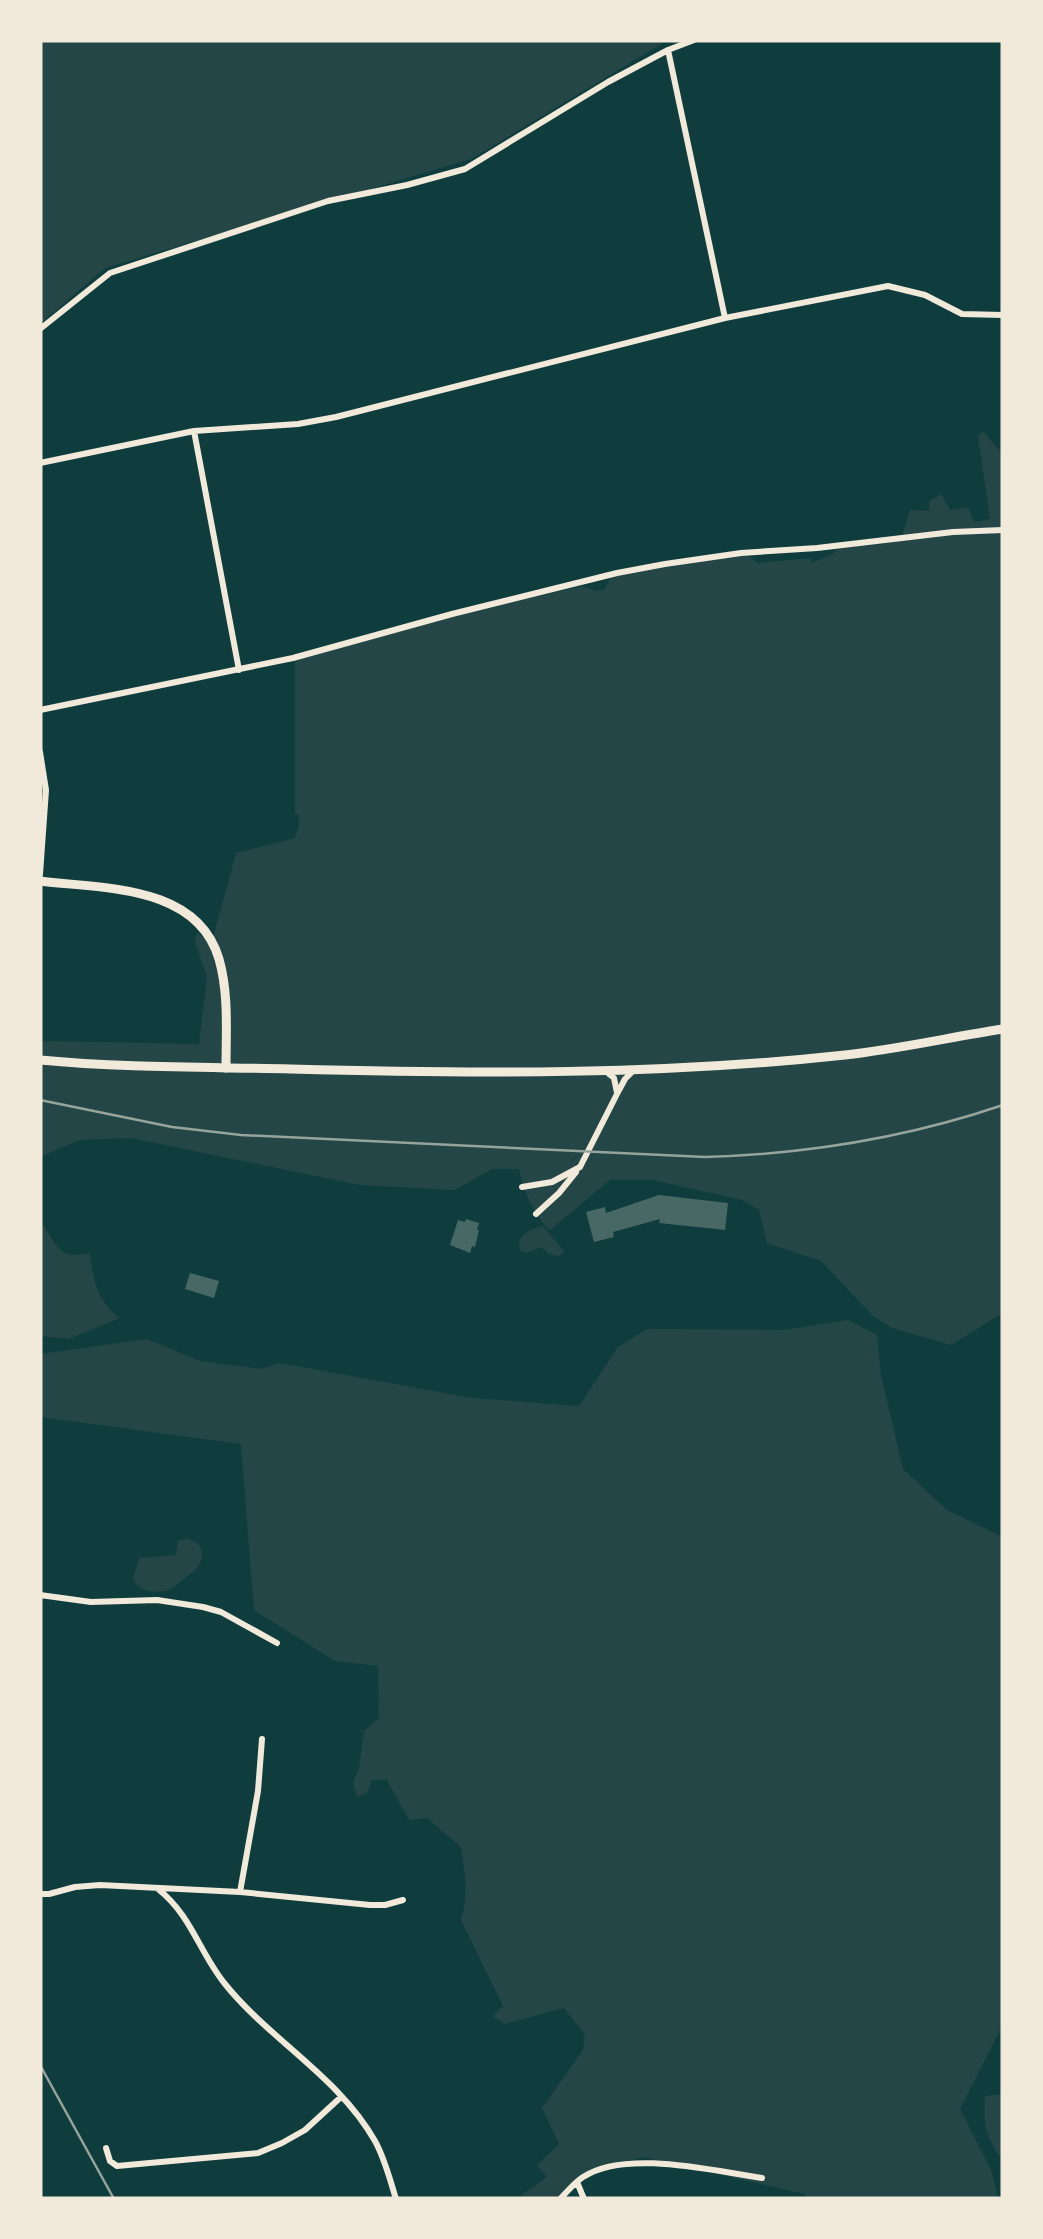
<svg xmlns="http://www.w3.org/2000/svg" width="1043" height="2239" font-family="'Fira Sans',sans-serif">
<rect width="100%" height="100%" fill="#0f3d3e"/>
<path fill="#244646" d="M40 40H674L663 43 471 159 105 268 40 324Z
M983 431 1003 454V1313L951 1345 892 1328 872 1315 821 1261 767 1243 759 1210 742 1200 653 1180H610L549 1231C533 1211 524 1193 519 1169H492L455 1190 360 1185 131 1138 80 1140 40 1157V1041L199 1044 207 977 195 942 197 932 211 945 236 853 295 838 299 826V815L295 814V661L467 612 583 586 596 591 604 590 611 577 746 553 757 563 811 558V563L833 554 839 546 871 539 880 545 901 540 910 510 929 511V502L941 494 950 510 968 507 974 522 990 519 978 436Z
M40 1221C58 1243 55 1261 90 1253 93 1280 97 1301 120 1318L69 1339 40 1336Z
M543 1226C548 1234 561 1245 564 1252L559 1256 549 1254 542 1247 526 1253 521 1251C513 1237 531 1228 543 1226Z
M848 1320 877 1335 881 1375 903 1469 947 1510 1003 1537V2024L960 2109 992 2172 998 2199H805V2194L643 2157 582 2173 556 2199H516L547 2177 537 2165 559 2144 542 2108 583 2050 585 2035 564 2008 504 2024 493 2016 503 2006 461 1920C469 1893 465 1875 461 1847L427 1818 409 1820 387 1780H372L367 1793 357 1797 353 1782 359 1768 364 1731 379 1718 378 1666 335 1661 254 1610 241 1444 40 1417V1354L147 1339 200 1361 261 1369 280 1363 472 1398 579 1406 618 1347 647 1329 784 1330Z
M188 1539 198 1543C209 1562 195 1571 181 1581 175 1585 175 1588 168 1590 154 1594 139 1591 133 1579L139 1558 176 1555 178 1540Z
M1003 2094V2161C985 2135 983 2127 985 2096Z"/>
<path fill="#486865" d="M659 1195 728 1203 725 1230 659 1223 660 1219 613 1232 614 1237 594 1242 586 1212 605 1207 606 1213Z
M466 1219 479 1223 477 1230H479L475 1247 472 1246 470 1253 450 1245 458 1220 465 1222Z
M190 1273 219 1281 214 1298 185 1289Z"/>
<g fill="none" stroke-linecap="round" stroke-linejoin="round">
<path stroke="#f1e9da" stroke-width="6" d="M668 50 725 318
M40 329 110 273 328 201 407 185 465 169 608 82 668 50 694 40
M194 431 239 670
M40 463 194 431 298 424 336 417 725 318 888 286 925 295 962 314 1003 315
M40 710 293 658 452 614 617 573 665 564 741 553 817 548 953 532 1003 530
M40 752 46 790 40 874
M604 1070 614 1078 617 1093
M522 1187 552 1182 580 1167 617 1094 625 1079 634 1070
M536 1214 559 1193 576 1172
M40 1595 91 1602 157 1600 203 1607 221 1612 277 1643
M158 1889C192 1916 199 1952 225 1984 270 2040 339 2077 375 2141 385 2159 390 2180 396 2199
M240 1892 258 1791 262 1739
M40 1894H49L75 1887 100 1885 240 1892 370 1905H385L403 1900
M106 2148 110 2161 117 2166 258 2153 282 2143 305 2130 341 2097
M577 2182 584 2199
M560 2199C567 2192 574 2183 583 2177 626 2149 713 2171 762 2178"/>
<path stroke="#f1e9da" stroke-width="9" d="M40 881C102 889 197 884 219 959 229 994 226 1032 226 1068"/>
<path stroke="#f1e9da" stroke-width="9" d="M40 1060C123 1068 207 1067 291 1069 475 1074 662 1075 845 1055 898 1049 951 1037 1003 1029"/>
<path stroke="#97a49c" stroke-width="2.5" d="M40 1100 172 1127 241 1135 705 1157C807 1154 906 1138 1003 1105
M40 2065 114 2199"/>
</g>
<rect width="1043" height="2239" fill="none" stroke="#f1e9da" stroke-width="85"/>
</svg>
